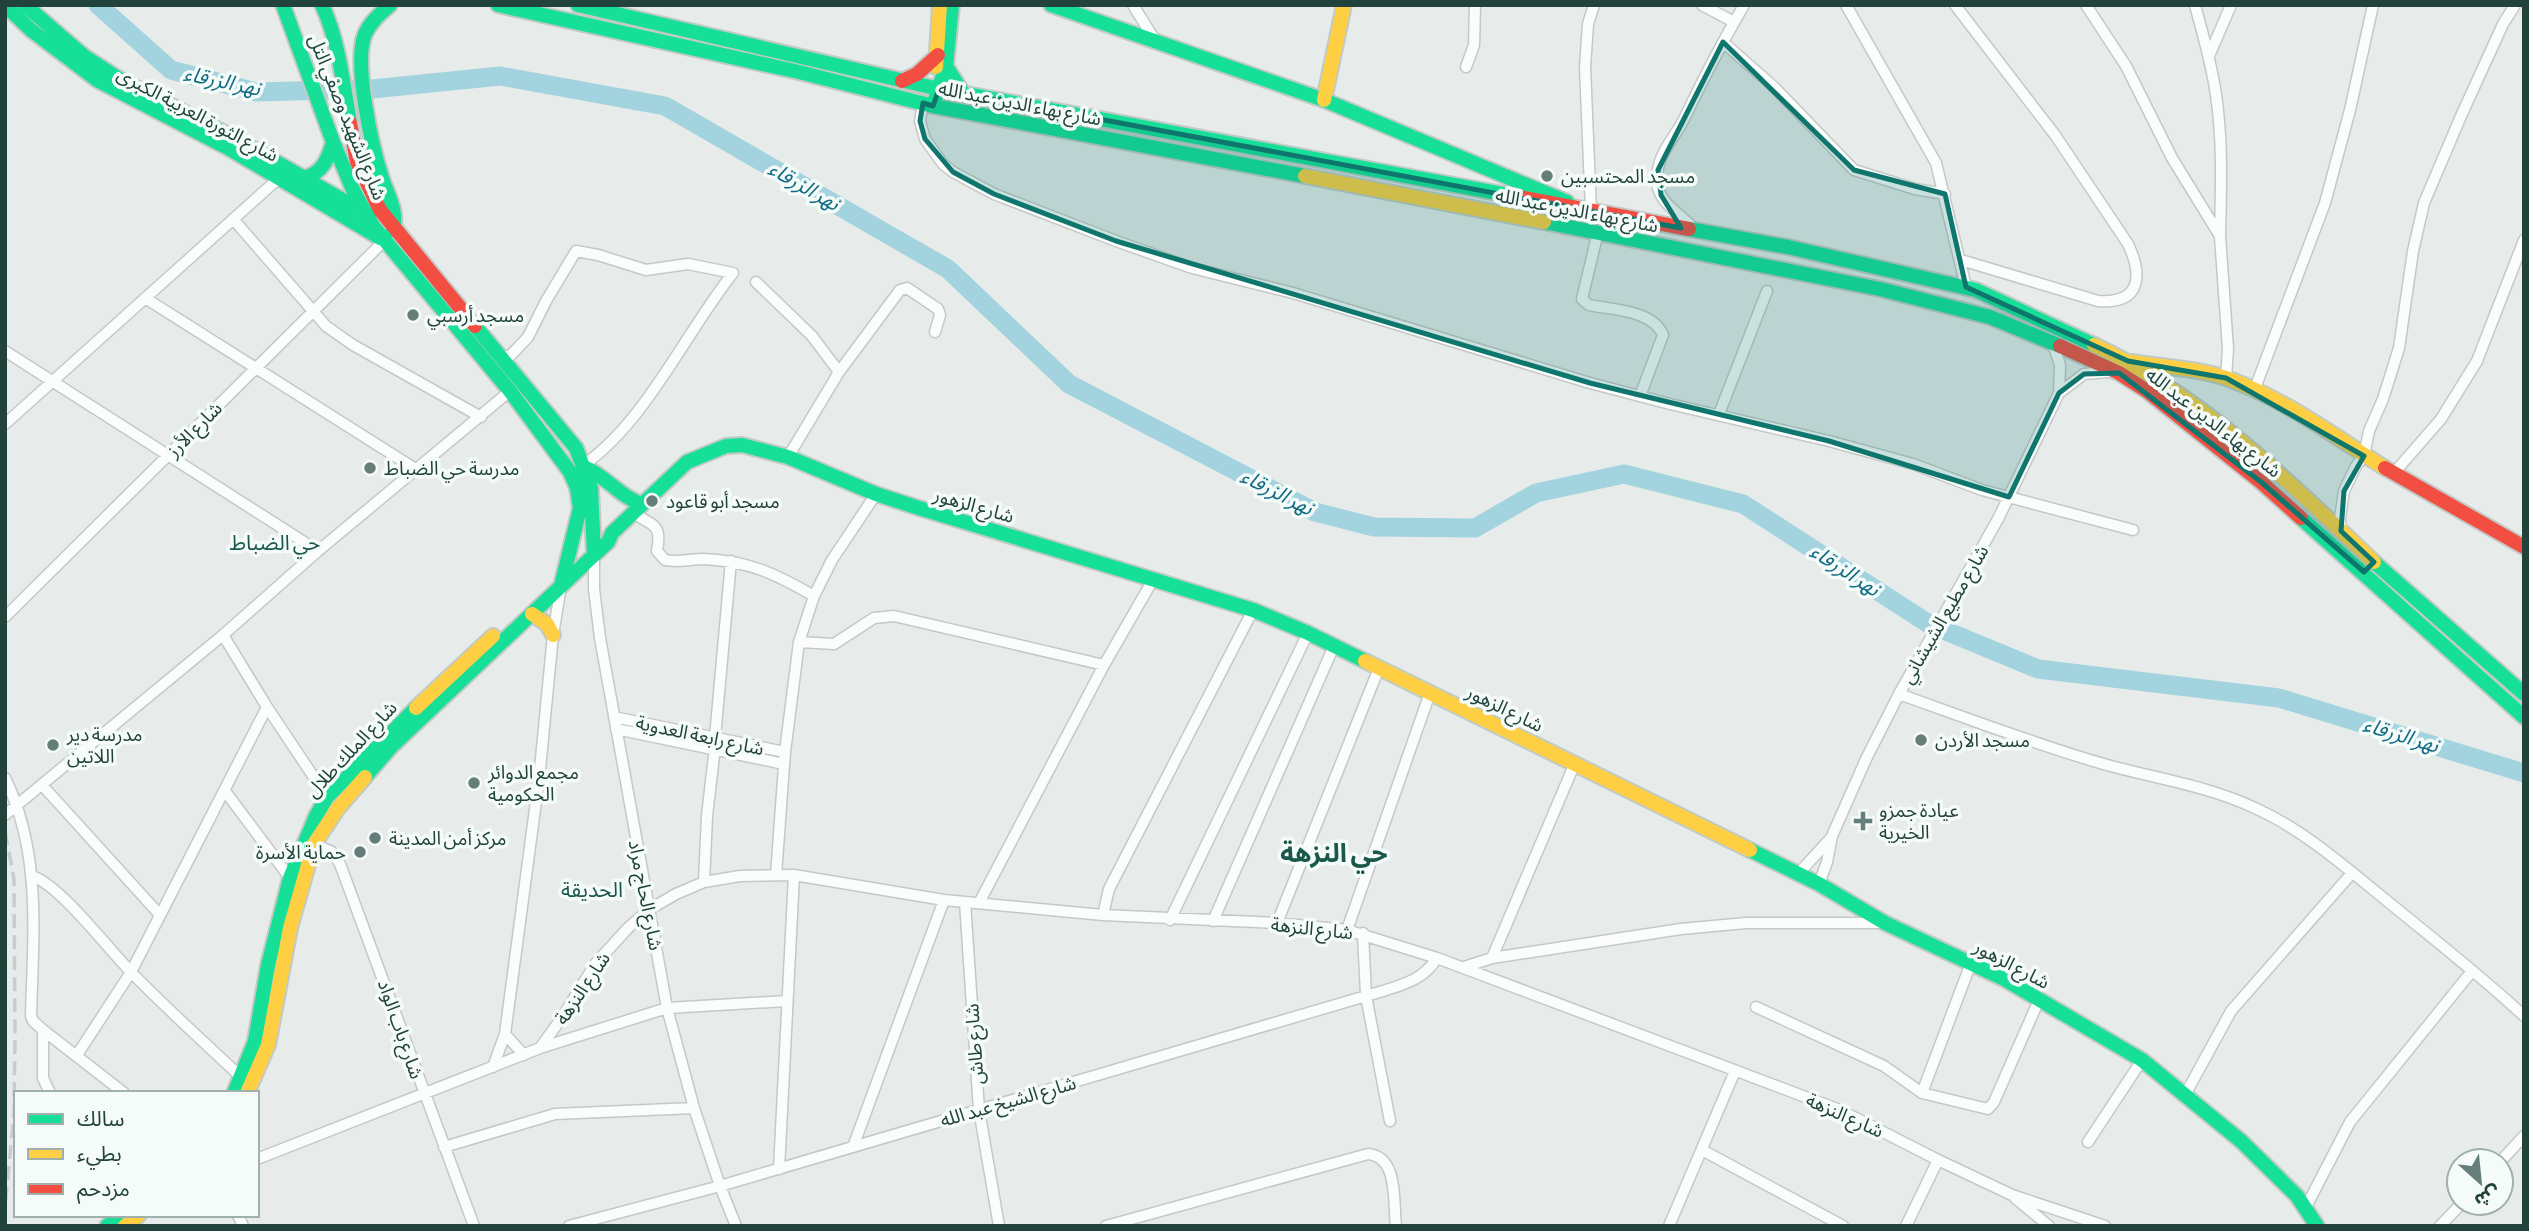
<svg xmlns="http://www.w3.org/2000/svg" width="2529" height="1231" font-family="'Asap Condensed','Noto Sans Arabic',sans-serif">
<rect width="100%" height="100%" fill="#e7ecea"/>
<g fill="none" stroke-linecap="round" stroke-linejoin="round">
<path stroke="#a3d3de" stroke-width="19" d="M98 5 171 70 256 92 372 89 500 76 665 106 948 269 1069 384 1315 512 1374 527 1475 528 1536 493 1624 474 1743 504 1929 624 2038 669 2279 698 2524 773"/>
<defs>
<path id="street" d="M1133 5 1156 42
M1702 5 1734 22
M1846 5 1936 163 1966 287
M1955 5 2055 135 2128 244C2143 276 2141 304 2098 301L1961 260
M2086 5 2126 66 2172 158 2220 236 2228 349 2226 378
M2195 5C2203 35 2212 65 2216 95 2223 142 2221 189 2220 236
M1723 42 1774 87 1854 170 1915 189 1945 194
M2209 56 2231 5
M1466 67 1474 45 1475 5
M923 103 920 121 925 139 943 164 953 172 994 194 1116 241 1192 268 1293 293 1590 383 1670 404 1829 441 1913 464 1982 490 2133 530
M1591 211 1585 67 1588 24 1594 5
M233 219 326 326 353 345 481 417
M1693 228C1681 214 1663 206 1658 188 1656 179 1657 170 1660 161 1666 144 1679 131 1686 115 1704 77 1723 41 1744 5
M1598 232 1582 299 1589 305C1613 310 1653 310 1663 335L1640 396
M756 282 812 336 839 372
M145 298 417 470
M5 351 318 551
M502 358 511 355 528 337 546 301 576 251 598 255 646 270 688 264 733 273C686 332 646 421 585 464
M2254 391 2325 203 2350 110 2373 5
M2059 393 2084 374 2108 372
M1719 414 1767 291
M5 424 278 179
M788 457 839 372 900 290 907 288 938 309 940 315 935 332
M2394 473 2441 419 2477 361 2524 240
M633 513C654 526 662 524 657 551L665 560C677 563 691 559 704 559 749 561 776 574 814 596
M2341 530 2340 518 2344 491 2356 466 2364 456 2369 431 2383 399 2399 348 2413 251 2424 203 2461 116 2503 24 2515 5
M594 555V589L600 638 667 1008 694 1108 720 1186 736 1226
M5 617 384 241
M223 635 267 707 327 797
M799 642 834 644 874 618 894 616 1104 665
M1899 694C1966 718 2032 743 2100 763 2152 778 2207 785 2257 809 2305 831 2345 867 2386 900 2432 938 2480 975 2524 1016
M614 717 785 752
M616 729 784 764
M715 737 731 561
M5 778C42 853 33 936 31 1016L33 1021 43 1030 124 1093
M42 785 160 915
M225 791 290 878
M5 815 223 635 318 551 510 391
M314 844 332 852 340 864 474 1226
M1798 874 1832 837
M776 875 785 752 799 642 814 596 832 560 876 494
M32 876C60 885 109 950 132 973 167 1009 205 1043 242 1078
M704 882 707 816 715 747
M1819 884 1827 862 1832 836 1866 759 1899 694 1998 519 2059 393 2060 365 2053 344
M965 902 979 1110 999 1226
M979 903 1104 665 1154 578
M1103 915 1109 889 1253 610
M1170 920 1308 633
M1213 921 1334 646
M1277 923 1379 668
M1347 930 1430 693
M1363 933 1366 996 1390 1121
M1492 958 1575 763
M1464 967 1492 958 1681 929 1746 923H1882
M1756 1007 1884 1066 1922 1093 1988 1109 1994 1102 2039 1000
M43 1030V1078L50 1093
M505 1034 524 1055
M540 1048 563 1016 596 963 629 927 650 909 676 894 704 882 740 876 794 875 944 900 1103 915 1277 923 1347 930 1437 958 1840 1110 1938 1160 2012 1195 2105 1226
M77 1055 131 972 267 707
M493 1067 505 1034 539 779 553 635 561 586
M1922 1093 1971 963
M2185 1095 2231 1011 2352 873
M2088 1142 2142 1060
M444 1147 555 1114 694 1108
M853 1147 944 900
M1702 1150 1843 1226
M257 1159 540 1048 667 1008 787 1001
M2501 1161 2524 1136
M779 1169 794 875
M2015 1198 2049 1226
M2306 1207 2350 1122 2472 971
M238 1215 243 1226
M569 1226 720 1186 1383 991C1405 984 1424 979 1437 958
M1106 1226 1368 1154C1399 1157 1393 1202 1396 1226
M1669 1226 1735 1071
M1906 1226 1938 1160
M2440 1226 2462 1203"/>
<path id="fast" d="M5 5 31 30 97 80 228 148 380 238
M25 5 84 56 121 80 234 138 369 215
M283 5 333 142 353 190 373 226 510 391 570 472 577 488 580 508 561 586
M322 5C339 41 343 84 350 123
M390 5C381 13 370 22 365 34 353 63 372 147 382 178 388 196 398 211 393 230
M498 5 799 72 933 106 1305 176
M578 5 939 89 1519 197
M1051 5 1324 100 1567 202
M946 66 963 93
M933 106 946 66 952 5
M305 178C323 172 328 159 333 142
M1544 222 1880 289 1990 317 2060 346
M1689 229 1788 247 1976 290 2094 345
M586 468C607 477 620 497 642 504
M2301 518 2524 717
M594 555 608 542 612 533 687 462 726 446 742 445 788 457 876 494 919 508 1253 610 1308 633 1365 661
M2374 562 2524 694
M365 777 391 747 594 555 591 488 576 448 475 326
M1750 850 1819 884 1885 923 2004 979 2142 1060 2241 1141 2297 1196 2317 1226
M234 1093 255 1041 268 965 290 878 316 816 327 797 416 708
M107 1226 122 1215"/>
<path id="slow" d="M936 67 940 5
M1324 100 1344 5
M1305 176 1544 222
M2094 345C2202 396 2289 482 2374 562
M2131 362C2163 367 2196 368 2226 378 2283 398 2334 436 2385 468
M532 614 547 624 553 635
M1365 661 1750 850
M416 708 493 636
M247 1093 268 1045 290 928 314 844 338 808 365 777
M125 1226 139 1215"/>
<path id="jam" d="M902 81 917 74 938 55
M350 123 357 162 380 210 475 326
M1519 197 1689 229
M2060 346 2119 373 2147 391 2261 482 2301 518
M2385 468 2524 547"/>
</defs>
<use href="#street" stroke="#c4c9c7" stroke-width="13"/>
<use href="#fast" stroke="#c2cac7" stroke-width="18"/>
<use href="#slow" stroke="#c2cac7" stroke-width="18"/>
<use href="#jam" stroke="#c2cac7" stroke-width="18"/>
<use href="#street" stroke="#fbfcfc" stroke-width="10"/>
<use href="#fast" stroke="#16e098" stroke-width="14"/>
<use href="#slow" stroke="#ffcf43" stroke-width="14"/>
<use href="#jam" stroke="#f24e42" stroke-width="14"/>
<path stroke="#c8cccb" stroke-width="3.5" stroke-dasharray="14 7" stroke-linecap="butt" d="M5 831 14 879 15 1037 14 1114 5 1208"/>
</g>
<path fill="#0f766e" fill-opacity="0.2" stroke="#0f766e" stroke-width="5" stroke-linejoin="round" d="M1723 42 1854 170 1945 194 1966 287 2128 361 2226 378 2364 456 2344 491 2341 531 2374 562 2364 572 2261 482 2119 373 2084 374 2059 393 2009 497 1829 441 1590 383 1116 241 994 194 953 172 925 139 920 121 923 103 933 106 939 89 1681 228 1661 195 1658 170Z"/>
<g fill="#667e79" stroke="#f5fbf8" stroke-width="2.5">
<circle cx="1547" cy="176" r="7"/>
<circle cx="413" cy="315" r="7"/>
<circle cx="370" cy="468" r="7"/>
<circle cx="652" cy="501" r="7"/>
<circle cx="1921" cy="740" r="7"/>
<circle cx="53" cy="745" r="7"/>
<circle cx="474" cy="783" r="7"/>
<path d="M1859.5 810.5h7v7h7v7h-7v7h-7v-7h-7v-7h7z"/>
<circle cx="375" cy="838" r="7"/>
<circle cx="360" cy="852" r="7"/>
</g>
<g text-anchor="middle" stroke-width="7" stroke-linejoin="round" paint-order="stroke">
<g font-size="19" fill="#21433c" stroke="#f5fbf8">
<text transform="translate(1020 103) rotate(11)" y="7">شارع بهاء الدين عبد الله</text>
<text transform="translate(198 114) rotate(28)" y="7">شارع الثورة العربية الكبرى</text>
<text transform="translate(348 117) rotate(68)" y="7">شارع الشهيد وصفي التل</text>
<text transform="translate(1577 210) rotate(11)" y="7">شارع بهاء الدين عبد الله</text>
<text transform="translate(2214 422) rotate(38)" y="7">شارع بهاء الدين عبد الله</text>
<text transform="translate(194 429) rotate(-45)" y="7">شارع الأرز</text>
<text transform="translate(974 505) rotate(16)" y="7">شارع الزهور</text>
<text transform="translate(1944 614) rotate(-60)" y="7">شارع مطيع الشيشاني</text>
<text transform="translate(1505 708) rotate(26)" y="7">شارع الزهور</text>
<text transform="translate(700 735) rotate(12)" y="7">شارع رابعة العدوية</text>
<text transform="translate(351 749) rotate(-47)" y="7">شارع الملك طلال</text>
<text transform="translate(646 895) rotate(79)" y="7">شارع الحاج مراد</text>
<text transform="translate(1312 928) rotate(6)" y="7">شارع النزهة</text>
<text transform="translate(2012 964) rotate(28)" y="7">شارع الزهور</text>
<text transform="translate(582 988) rotate(-56)" y="7">شارع النزهة</text>
<text transform="translate(401 1029) rotate(71)" y="7">شارع باب الواد</text>
<text transform="translate(974 1044) rotate(-94)" y="7">شارع طاش</text>
<text transform="translate(1008 1101) rotate(-16)" y="7">شارع الشيخ عبد الله</text>
<text transform="translate(1845 1115) rotate(24)" y="7">شارع النزهة</text>
</g>
<g font-size="19" fill="#21433c" stroke="#f5fbf8" text-anchor="start">
<text x="1561" y="183">مسجد المحتسبين</text>
<text x="427" y="322">مسجد أرسبي</text>
<text x="384" y="475">مدرسة حي الضباط</text>
<text x="666" y="508">مسجد أبو قاعود</text>
<text x="67" y="741">مدرسة دير<tspan x="67" dy="22">اللاتين</tspan></text>
<text x="1935" y="747">مسجد الأردن</text>
<text x="488" y="779">مجمع الدوائر<tspan x="488" dy="22">الحكومية</tspan></text>
<text x="1879" y="817">عيادة جمزو<tspan x="1879" dy="22">الخيرية</tspan></text>
<text x="389" y="845">مركز أمن المدينة</text>
<text x="346" y="859" text-anchor="end">حماية الأسرة</text>
</g>
<g font-size="21" font-style="italic" fill="#136c86" stroke="#f5fbf8">
<text transform="translate(222 81) rotate(12)" y="7">نهر الزرقاء</text>
<text transform="translate(804 186) rotate(30)" y="7">نهر الزرقاء</text>
<text transform="translate(1277 492) rotate(27)" y="7">نهر الزرقاء</text>
<text transform="translate(1845 570) rotate(33)" y="7">نهر الزرقاء</text>
<text transform="translate(2401 735) rotate(17)" y="7">نهر الزرقاء</text>
</g>
<g font-size="21" fill="#1a584c" stroke="#f5fbf8">
<text x="275" y="550">حي الضباط</text>
<text x="592" y="897">الحديقة</text>
</g>
<g font-size="26" font-weight="bold" fill="#1a584c" stroke="#f5fbf8">
<text x="1334" y="862">حي النزهة</text>
</g>
</g>
<rect width="2529" height="1231" fill="none" stroke="#21433c" stroke-width="14"/>
<rect x="14" y="1091" width="245" height="126" fill="#f5fbf8" stroke="#a0b1ad" stroke-width="2"/>
<rect x="28" y="1114" width="35" height="10" fill="#16e098" stroke="#a0b1ad" stroke-width="2"/>
<text x="77" y="1126" font-size="21" fill="#21433c">سالك</text>
<rect x="28" y="1149" width="35" height="10" fill="#ffcf43" stroke="#a0b1ad" stroke-width="2"/>
<text x="77" y="1161" font-size="21" fill="#21433c">بطيء</text>
<rect x="28" y="1184" width="35" height="10" fill="#f24e42" stroke="#a0b1ad" stroke-width="2"/>
<text x="77" y="1196" font-size="21" fill="#21433c">مزدحم</text>
<g transform="translate(2480 1182) rotate(153)"><circle r="33" fill="#f5fbf8" stroke="#a0b1ad" stroke-width="2"/>
<path d="M0-5L12 26L0 18L-12 26Z" fill="#667e79"/>
<text y="-10" font-size="19" font-weight="bold" text-anchor="middle" fill="#21433c">ش</text>
</g>
</svg>
